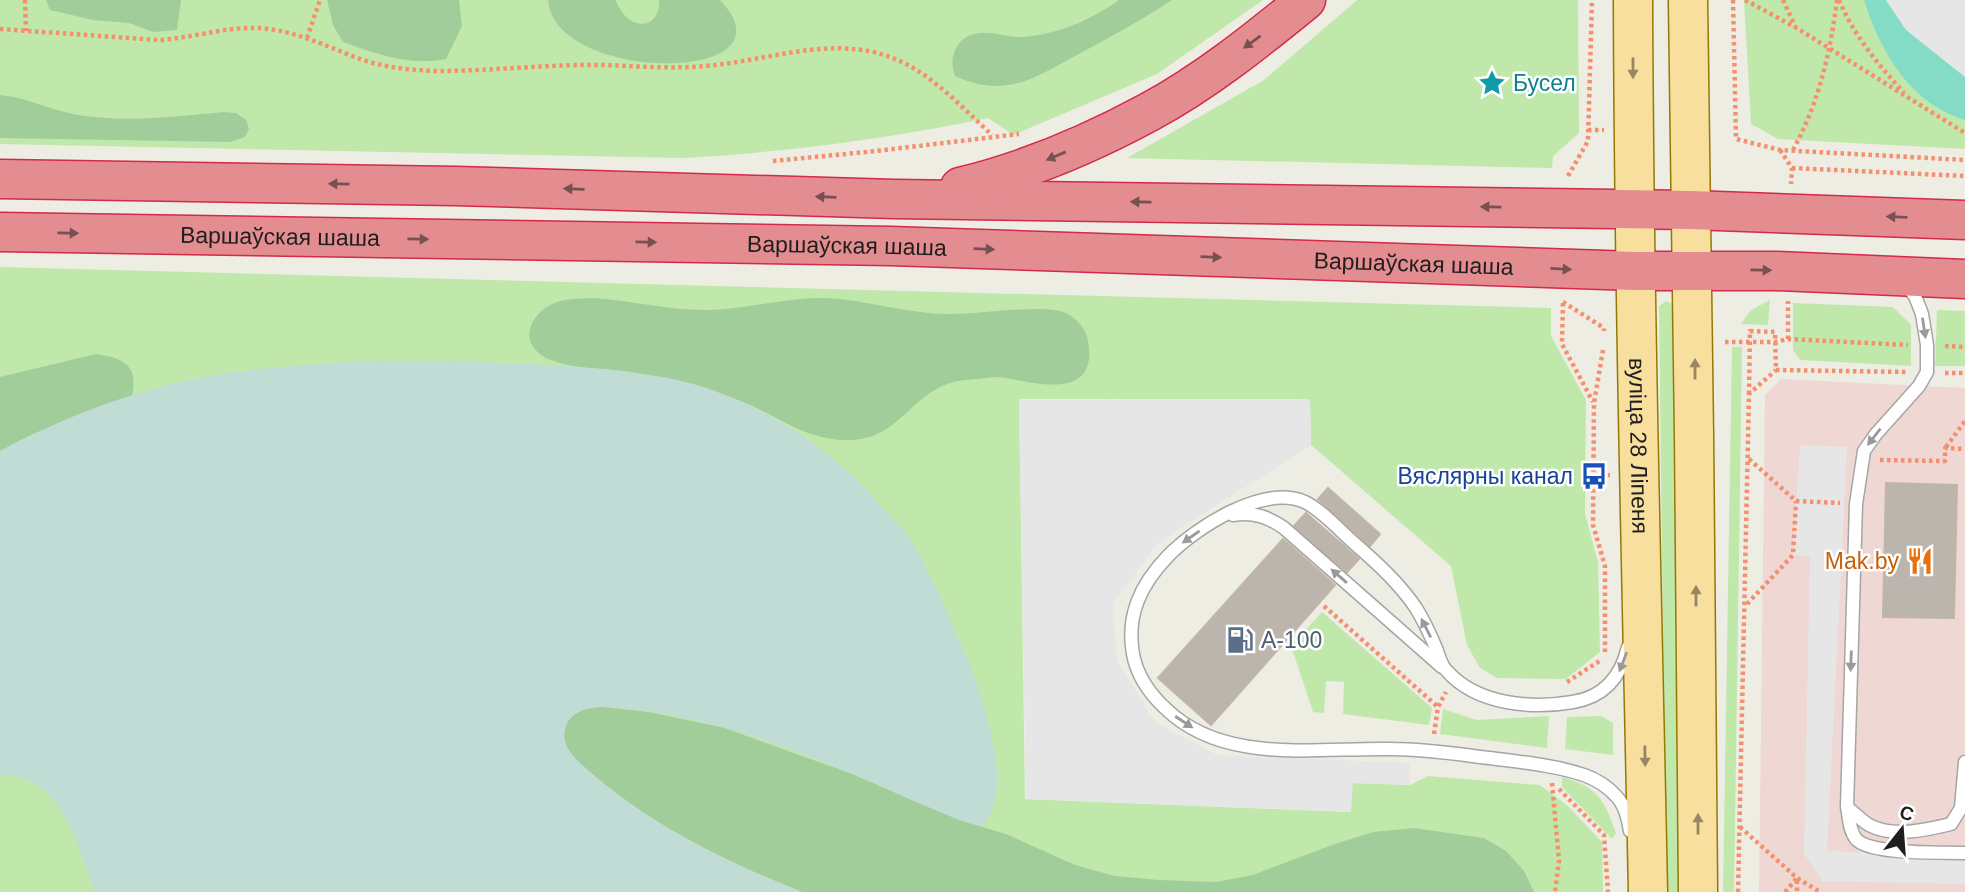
<svg xmlns="http://www.w3.org/2000/svg" width="1965" height="892" font-family="Helvetica,sans-serif">
<rect width="100%" height="100%" fill="#eeede4"/>
<path fill="#efd8d3" d="M1781 379 1965 388V892H1759L1765 395Z"/>
<path fill="#c0e8ab" d="M0 0H1263L1157 74 1013 135 988 118C887 139 787 152 685 158L0 144Z
M1357 0H1578L1579 133 1553 156 1552 168 1127 158 1264 80Z
M1744 0H1878L1965 82V149L1778 139 1751 124Z
M0 267 1551 308V336L1586 400 1585 514 1598 562 1600 652 1566 679 1497 678 1480 668 1467 645 1451 566 1311 445 1310 399H1019L1025 799 1350 812 1352 783 1410 785 1428 776 1540 785 1568 806 1602 842 1603 892H0Z
M1770 300 1768 325 1741 324 1751 310Z
M1666 301 1676 305 1683 892H1666L1659 306Z
M1793 303 1893 307 1911 325V366L1800 360 1793 350Z
M1937 310 1965 311V366H1935Z
M1732 347H1742L1734 892H1723Z
M1322 612 1432 708 1429 725 1343 714 1344 682 1326 681 1324 713 1313 712 1291 646Z
M1443 709 1477 720 1549 716 1547 748 1440 734Z
M1601 716 1613 723V755L1565 749 1567 717Z
M1562 777C1598 787 1604 799 1616 833L1612 839 1562 787Z"/>
<path fill="#a1cd9a" d="M46 0H181L177 30 153 32 129 23 93 20 50 10Z
M327 0H459L462 26 446 59C409 66 376 54 343 42L333 25Z
M548 0H615C619 7 622 14 629 19 645 31 661 19 659 0H720C801 85 554 84 548 0Z
M1119 0H1172C1140 21 1107 39 1073 57 1053 68 1031 82 1008 85 989 88 973 84 955 76 950 64 952 47 965 38 982 26 1005 38 1024 37 1058 34 1091 20 1119 0Z
M0 95C25 97 48 109 73 114 122 123 173 117 223 112L236 113 246 120 249 129 245 137 231 142 0 138Z
M592 298C631 300 671 311 709 310 748 309 787 297 826 298 867 300 908 314 949 314 977 315 1043 303 1066 313 1084 322 1091 339 1089 359 1084 401 1023 379 997 377 991 377 985 378 979 379 968 379 953 381 942 386 908 402 893 441 848 440 808 440 784 420 750 405 712 388 672 379 631 372 605 368 576 370 551 360 542 357 532 349 530 340 528 332 531 323 536 317 551 298 570 299 592 298Z
M96 354C123 358 139 365 132 396L33 434 0 451V377Z
M602 707 649 712 725 728 852 774 959 820 1006 834 1075 865 1115 876 1159 880 1216 882 1253 875 1335 844 1373 832 1414 828 1484 838 1506 851 1524 871 1534 892H802C729 863 659 829 598 779 584 766 559 751 565 729 570 711 586 708 602 707Z"/>
<path fill="#c1dcd4" d="M345 362C431 362 517 360 603 369 634 373 667 376 697 385 764 406 821 441 869 493 886 511 907 532 919 554 938 588 952 625 968 660 981 691 1000 754 997 788 996 802 991 815 983 827 939 814 898 793 855 775 777 742 692 712 606 707 568 704 549 735 579 762 643 822 722 860 802 892H95C78 847 61 772 0 775V451C47 426 97 405 149 390 212 371 279 367 345 362Z"/>
<path fill="#84dcc7" d="M1864 0H1965V120C1910 104 1880 51 1864 0Z"/>
<path fill="#e6e6e6" d="M1886 0H1965V77L1906 30Z
M1310 399 1311 445 1159 542 1113 604 1117 660 1155 722 1217 755 1410 763V785L1353 783 1351 812 1026 799 1019 400Z
M1800 445 1847 447 1827 851 1965 855V884L1823 881 1804 854 1810 557 1793 555Z"/>
<path fill="#bbb5ad" stroke="#c0b5a7" stroke-width="2" d="M1886 483 1957 485 1954 618 1883 617Z
M1328 488 1380 534 1370 546 1318 499Z
M1306 513 1359 559 1347 572 1294 526Z
M1283 539 1335 585 1211 725 1158 678Z"/>
<g fill="none" stroke-linecap="round" stroke-linejoin="round">
<defs>
<path id="lane" d="M1905 285 1915 296 1922 314 1927 345V372L1919 386 1876 434 1864 451 1856 504 1847 807C1849 817 1849 830 1856 839 1870 855 1942 852 1965 853
M1233 515C1253 512 1267 516 1284 528L1442 667
M1628 647C1621 677 1604 697 1573 702 1532 709 1477 705 1447 671 1441 666 1439 656 1436 648 1430 634 1424 621 1416 608 1399 583 1377 563 1354 543 1339 530 1323 511 1305 502 1264 484 1196 527 1168 556 1141 584 1126 615 1133 654 1137 676 1149 693 1165 708 1224 766 1318 747 1393 749 1425 749 1457 754 1489 758 1520 762 1554 765 1584 775 1595 779 1608 787 1616 796 1625 805 1628 818 1630 831
M1847 807C1854 813 1861 820 1869 825 1893 838 1926 830 1951 824L1961 808 1965 762"/>
<g id="primary">
<path id="s1" d="M1633 0C1634 297 1642 595 1648 892"/>
<path d="M1688 0C1693 297 1696 595 1698 892"/>
</g>
<g id="highway">
<path d="M0 179 456 186 894 199 1690 210 1965 220"/>
<path d="M960 187C1026 171 1090 144 1149 112 1205 82 1257 40 1306 0"/>
<path id="s2" d="M0 232 891 246 1635 271H1776L1965 279"/>
</g>
</defs>
<use href="#lane" stroke="#a5a5a5" stroke-width="15"/>
<use href="#primary" stroke="#937904" stroke-width="41"/>
<use href="#highway" stroke="#d5284a" stroke-width="41"/>
<path stroke="#f68f6d" stroke-width="4.5" stroke-dasharray="3.5 3.5" stroke-linecap="butt" d="M25 0 26 31
M1733 0 1736 139 1780 150 1965 160
M1745 0 1795 27 1965 133
M1783 0 1795 26
M1839 0C1854 36 1878 64 1904 93
M0 29 159 40C195 38 232 24 268 29 302 33 332 49 363 60 387 68 411 70 436 71 484 71 531 66 579 65 621 64 663 70 705 66 759 62 814 41 868 51 920 60 955 101 992 135
M307 38 320 0
M1588 130H1604
M1780 150 1792 168 1791 184
M1793 150C1819 102 1830 54 1837 0
M773 161 876 151 1019 134
M1792 168 1965 176
M1568 176 1588 141 1592 0
M1563 302 1604 328V331
M1563 303 1562 344 1593 402
M1788 339V301
M1725 342H1775L1788 339 1908 345
M1945 346 1965 347
M1603 350 1594 403 1593 525 1605 566V653
M1945 373H1965
M1749 394 1750 331 1775 332 1776 370 1908 372
M1946 447 1965 421
M1749 459 1796 501 1840 503
M1880 460 1945 461V448L1965 449
M1594 476 1610 475
M1747 604 1793 555 1796 501
M1324 606 1438 707
M1567 682 1601 660
M1434 734 1438 707 1446 692
M1552 783 1559 861 1555 892
M1559 789 1604 835 1608 892
M1740 827 1797 878 1820 892
M1738 892 1749 394 1776 370
M1785 892 1797 878V892"/>
<use href="#lane" stroke="#fff" stroke-width="12"/>
<use href="#primary" stroke="#f9df9e" stroke-width="38"/>
<use href="#highway" stroke="#e48d91" stroke-width="38"/>
</g>
<defs><path id="oneway-solid" d="M-6-.8H1V-3.2L6.5 0L1 3.2V.8H-6Z" transform="scale(1.75)"/></defs>
<g fill="#775052">
<use href="#oneway-solid" transform="translate(1252 42) rotate(144)"/>
<use href="#oneway-solid" transform="translate(1056 156) rotate(157)"/>
<use href="#oneway-solid" transform="translate(339 184) rotate(-179)"/>
<use href="#oneway-solid" transform="translate(574 189) rotate(-178)"/>
<use href="#oneway-solid" transform="translate(826 197) rotate(-178)"/>
<use href="#oneway-solid" transform="translate(1141 202) rotate(-179)"/>
<use href="#oneway-solid" transform="translate(1491 207) rotate(-179)"/>
<use href="#oneway-solid" transform="translate(1897 217) rotate(-178)"/>
<use href="#oneway-solid" transform="translate(68 233) rotate(1)"/>
<use href="#oneway-solid" transform="translate(418 239) rotate(1)"/>
<use href="#oneway-solid" transform="translate(646 242) rotate(1)"/>
<use href="#oneway-solid" transform="translate(984 249) rotate(2)"/>
<use href="#oneway-solid" transform="translate(1211 257) rotate(2)"/>
<use href="#oneway-solid" transform="translate(1561 269) rotate(3)"/>
<use href="#oneway-solid" transform="translate(1761 270) rotate(1)"/>
</g>
<g fill="#968864">
<use href="#oneway-solid" transform="translate(1633 68) rotate(90)"/>
<use href="#oneway-solid" transform="translate(1695 369) rotate(-90)"/>
<use href="#oneway-solid" transform="translate(1696 596) rotate(-90)"/>
<use href="#oneway-solid" transform="translate(1645 756) rotate(89)"/>
<use href="#oneway-solid" transform="translate(1698 824) rotate(-90)"/>
</g>
<g fill="#9a9a9a">
<use href="#oneway-solid" transform="translate(1924 328) rotate(81)"/>
<use href="#oneway-solid" transform="translate(1874 437) rotate(128)"/>
<use href="#oneway-solid" transform="translate(1191 537) rotate(145)"/>
<use href="#oneway-solid" transform="translate(1339 576) rotate(-139)"/>
<use href="#oneway-solid" transform="translate(1426 628) rotate(-117)"/>
<use href="#oneway-solid" transform="translate(1851 661) rotate(92)"/>
<use href="#oneway-solid" transform="translate(1623 662) rotate(111)"/>
<use href="#oneway-solid" transform="translate(1184 722) rotate(33)"/>
</g>
<defs>
<symbol id="sight-bare" viewBox="-9 -9 18 18"><path d="M0-6L1.8-2.2L6-1.7L2.9 1.2L3.7 5.4L0 3.3L-3.7 5.4L-2.9 1.2L-6-1.7L-1.8-2.2Z" fill="#0f9aa8" stroke="#fff" stroke-width="2.5" paint-order="stroke"/></symbol>
<symbol id="bus-bare" viewBox="-9 -9 18 18"><path d="M-5-6H5V4H4V6H2V4H-2V6H-4V4H-5ZM-3.5-4V0h7V-4ZM-3.5 1.2v1.5H-2V1.2ZM2 1.2v1.5H3.5V1.2Z" fill="#1a4fb4" stroke="#fff" stroke-width="2.5" paint-order="stroke"/></symbol>
<symbol id="restaurant-bare" viewBox="-9 -9 18 18"><path d="M-5-6h1v4h1v-4h1v4h1v-4h1v5L-1.5 .5V6h-2V.5L-5-1ZM5-6V6H3V1.5H1.5Q1.5-4 5-6Z" fill="#e8710a" stroke="#fff" stroke-width="2.5" paint-order="stroke"/></symbol>
<symbol id="fuel-bare" viewBox="-9 -9 18 18"><path d="M-5.5-6h7V0h2V4h1.3V-2.5L3-4.5l.8-.8L6-3V5H2.5V1h-1V6h-7ZM-4.2-4.7v3.2H.2V-4.7Z" fill="#5c6f8a" stroke="#fff" stroke-width="2.5" paint-order="stroke"/></symbol>
</defs>
<g fill-rule="evenodd">
<use href="#sight-bare" x="1473" y="64" width="38" height="38"/>
<use href="#bus-bare" x="1575" y="457" width="38" height="38"/>
<use href="#restaurant-bare" x="1901" y="542" width="38" height="38"/>
<use href="#fuel-bare" x="1221" y="621" width="38" height="38"/>
</g>
<g text-anchor="middle" stroke-width="5" stroke-linejoin="round" paint-order="stroke">
<g font-size="23" fill="#0d838f" stroke="#fff" text-anchor="start">
<text x="1513" y="91">Бусел</text>
</g>
<g font-size="23" fill="#1e1e1e" stroke="#fff">
<text dy="8" stroke="none"><textPath href="#s2" startOffset="280">Варшаўская шаша</textPath></text>
<text dy="8" stroke="none"><textPath href="#s2" startOffset="847">Варшаўская шаша</textPath></text>
<text dy="8" stroke="none"><textPath href="#s2" startOffset="1414">Варшаўская шаша</textPath></text>
<text dy="8" stroke="none"><textPath href="#s1" startOffset="446">вуліца 28 Ліпеня</textPath></text>
</g>
<g font-size="23" fill="#164399" stroke="#fff" text-anchor="end">
<text x="1573" y="484">Вяслярны канал</text>
</g>
<g font-size="23" fill="#c56008" stroke="#fff" text-anchor="end">
<text x="1899" y="569">Mak.by</text>
</g>
<g font-size="23" fill="#4e5e75" stroke="#fff" text-anchor="start">
<text x="1261" y="648">А-100</text>
</g>
</g>
<g transform="translate(1902 829) rotate(17)" stroke="#ffffff" stroke-width="5" paint-order="stroke">
<path d="M0-5L12 26L0 18L-12 26Z" fill="#1e1e1e"/>
<text y="-10" font-size="19" font-weight="bold" text-anchor="middle" fill="#1e1e1e">С</text>
</g>
</svg>
